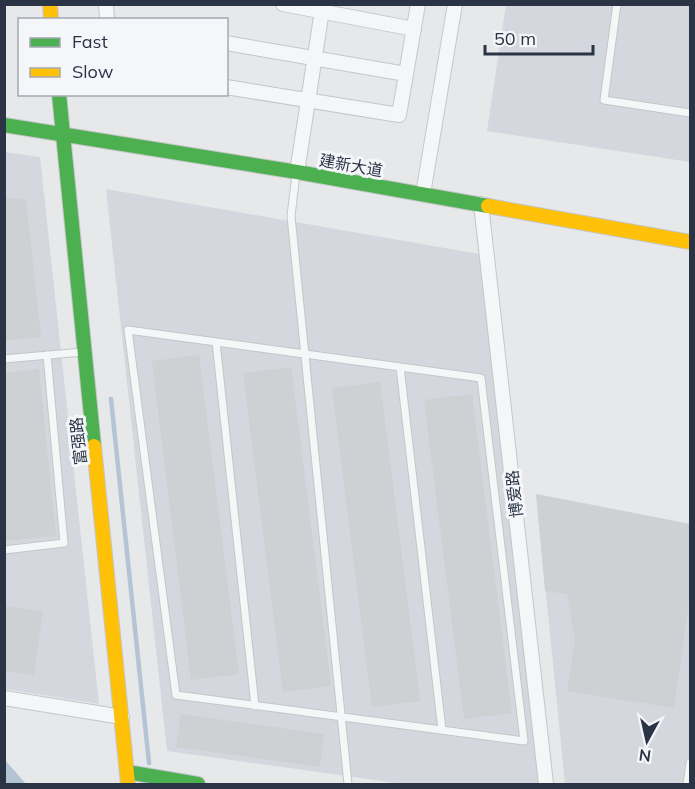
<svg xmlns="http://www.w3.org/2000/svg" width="695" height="789" font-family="Mulish,'Noto Sans SC',sans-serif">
<rect width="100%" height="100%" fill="#e6e8ea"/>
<path fill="#d4d7dd" d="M506 5H690V162L487 131Z
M4 152 40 157 99 704 5 689Z
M106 189 479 254 540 784H404L167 751Z
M536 494 690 524V784H565Z"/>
<path fill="#b4c4d5" d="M5 760 26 784H5Z"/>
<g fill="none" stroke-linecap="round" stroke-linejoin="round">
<path stroke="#b4c4d5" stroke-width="4.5" d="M111 399 149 763"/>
</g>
<path fill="#ced0d3" d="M4 197 26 200 41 337 4 341Z
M199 355 239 674 191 680 152 361Z
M291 367 331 686 283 692 243 373Z
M39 369 56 536 4 541V373Z
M380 382 420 701 372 707 332 388Z
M472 394 512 713 464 719 424 400Z
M536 494 690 524V595L674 708 567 691 575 639 567 594 545 591Z
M4 606 43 611 34 675 4 671Z
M181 714 324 734 320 767 176 747Z"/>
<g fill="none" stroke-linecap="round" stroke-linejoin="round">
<defs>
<path id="lane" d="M617 4 604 100 690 113
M296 174 291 216 348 784
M128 330 481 378 524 741 176 695Z
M216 342 255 706
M4 359 83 352
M400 367 442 730
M4 550 64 543 47 355
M687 784 690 763"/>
<path id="street" d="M106 4 107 20
M283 4 414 29
M226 43 406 74
M226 87 399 115 418 4
M297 172 323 4
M423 194 455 4
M481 204 546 784
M4 698 122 717"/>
<path id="fast" d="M59 94 94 446
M4 125 297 172 488 206
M127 772 198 784"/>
<path id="slow" d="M50 4 51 20
M488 206 690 242
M94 446 128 784"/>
</defs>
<use href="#lane" stroke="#c4c6c8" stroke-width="9"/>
<use href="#street" stroke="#c4c6c8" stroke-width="16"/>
<use href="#fast" stroke="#c4c6c8" stroke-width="16"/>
<use href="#slow" stroke="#c4c6c8" stroke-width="16"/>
<use href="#lane" stroke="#f5f6f7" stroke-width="7"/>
<use href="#street" stroke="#f5f6f7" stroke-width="14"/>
<use href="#fast" stroke="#4caf50" stroke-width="14"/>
<use href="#slow" stroke="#ffc107" stroke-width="14"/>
</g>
<g text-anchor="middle" stroke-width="6" stroke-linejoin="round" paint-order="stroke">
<g font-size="16" fill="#2b3445" stroke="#f4f6f9">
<text transform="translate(351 165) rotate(10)" y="6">建新大道</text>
<text transform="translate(78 441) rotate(-96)" y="6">富强路</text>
<text transform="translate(514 494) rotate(-96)" y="6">博爱路</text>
</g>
</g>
<rect width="695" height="789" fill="none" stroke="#2b3445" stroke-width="12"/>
<rect x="18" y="18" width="210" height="78" fill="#f4f6f9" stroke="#a4a8b1" stroke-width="1.5"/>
<rect x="30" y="38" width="30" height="9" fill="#4caf50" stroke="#a4a8b1" stroke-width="1.5"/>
<text x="72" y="48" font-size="18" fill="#2b3445">Fast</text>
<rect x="30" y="68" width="30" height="9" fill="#ffc107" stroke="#a4a8b1" stroke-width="1.5"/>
<text x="72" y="78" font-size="18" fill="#2b3445">Slow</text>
<g transform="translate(647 741) rotate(188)" stroke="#f4f6f9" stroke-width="4.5" paint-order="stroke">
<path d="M0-4.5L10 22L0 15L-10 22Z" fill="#2b3445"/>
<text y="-9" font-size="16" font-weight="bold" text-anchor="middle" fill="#2b3445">N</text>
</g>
<path d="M485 45v9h108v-9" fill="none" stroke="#2b3445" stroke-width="3"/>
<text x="494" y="45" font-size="18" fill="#2b3445" stroke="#f4f6f9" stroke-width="4.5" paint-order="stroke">50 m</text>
</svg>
